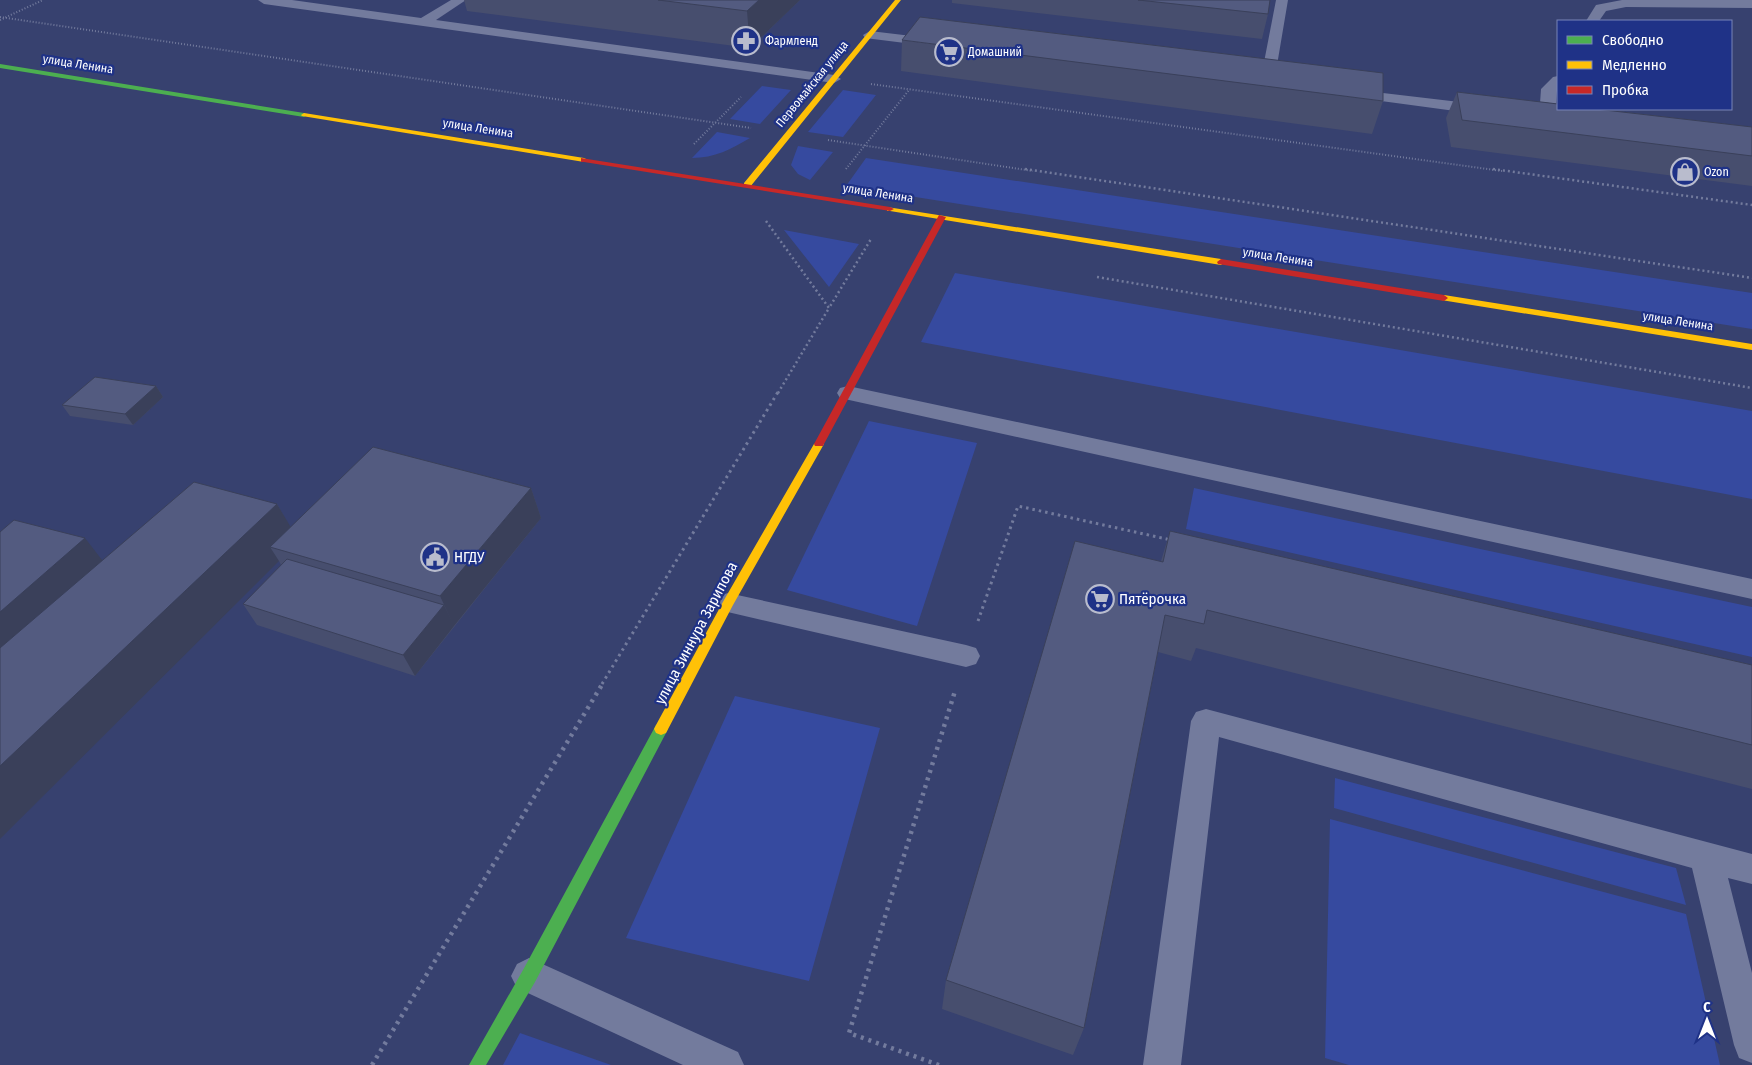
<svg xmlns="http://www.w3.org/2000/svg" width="1752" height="1065" font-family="'Fira Sans Condensed',sans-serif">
<rect width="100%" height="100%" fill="#37416f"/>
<path fill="#364a9f" d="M762 86 791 90 760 124 730 119Z
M843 90 876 95 843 137 808 132Z
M717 132 750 138C731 149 715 158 692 158Z
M798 146 833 152 810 180 798 174 791 165Z
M866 158 1752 293V329L846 186Z
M784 230 859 244 829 287Z
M955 273 1752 411V499L921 342Z
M869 421 977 443 917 626 787 590Z
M1194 488 1752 607V657L1186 529Z
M735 696 880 728 809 981 626 938Z
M1335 778 1676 868 1686 905 1334 808Z
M1330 819 1686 914 1720 1065H1349L1325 1058Z
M520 1033 611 1065H503Z"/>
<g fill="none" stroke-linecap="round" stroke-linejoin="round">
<path stroke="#737b9d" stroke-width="2" stroke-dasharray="1 2" stroke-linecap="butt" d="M0 17 751 128
M0 20 43 0
M871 84 1502 171
M828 140 1033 171
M694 144 741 97
M846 169 909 90"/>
<path stroke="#737b9d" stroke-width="2.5" stroke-dasharray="2 3" stroke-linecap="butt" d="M1025 169 1752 278
M1493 169 1752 205
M766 221 829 308 871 239
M1097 277 1752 388
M778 393 829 308"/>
<path stroke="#737b9d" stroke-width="3" stroke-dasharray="2.5 4" stroke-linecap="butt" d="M978 621 1018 506 1171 540
M602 684 778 392"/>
<path stroke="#737b9d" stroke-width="4.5" stroke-dasharray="3 5" stroke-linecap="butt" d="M372 1065 603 683
M939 1065 849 1033 955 691"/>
<path fill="#737b9d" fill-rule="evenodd" d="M258 0H292L421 18 451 0H466L436 20 834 75 841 79 834 83 264 4Z
M1276 0H1288L1274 83 1267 87 1260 83Z
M1622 0H1752V8L1626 7 1606 11 1599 21H1586L1596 5Z
M870 31 937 39 944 43 937 47 865 38 863 35Z
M1558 76 1555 118 1552 121H1542L1539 118 1541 89 1553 77Z
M1349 89 1485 105 1493 110 1485 115 1344 96 1342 93Z
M848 386 1752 579V599L840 398 837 393 840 388Z
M728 593 966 645 976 648 980 656 976 664 966 667 719 610 715 603 719 596Z
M1206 709 1752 854V884L1728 878 1752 973V1063L1739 1058 1734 1045 1692 868 1219 737 1181 1065H1143L1191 721 1196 712Z
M529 958 738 1052 744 1065H683L517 988 511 976 517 964Z"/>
<path fill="#4caf50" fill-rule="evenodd" d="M0 64 304 113 307 115 304 117 0 68Z
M661 723 666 725 668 729 666 733 535 982 486 1065H469L523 970 656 725Z"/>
<path fill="#ffc107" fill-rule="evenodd" d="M895 0H901L750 187H744V183Z
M304 113 584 158 588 160 584 162 302 116 301 115Z
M887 207 1221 259 1225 262 1221 265 890 211H887Z
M1444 295 1752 344V350L1441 300V296Z
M819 441 824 444 733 605 666 733 661 735 656 733 654 729 656 725 724 600 814 444Z"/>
<path fill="#c62828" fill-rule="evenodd" d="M581 158 890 207 894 209 890 211 584 162H581Z
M939 215 946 217 824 444 823 446H815L814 444Z
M1221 259 1444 295 1448 298 1444 301 1218 264 1217 262Z"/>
</g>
<path fill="#474e6e" d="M464 0H800L750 48 467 11Z
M952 0H1270L1268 14 1262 39 952 3Z
M902 40 1383 101 1372 134 901 71Z
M1457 92 1752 127V186L1451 147 1446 118Z
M156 386 163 397 133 425 70 416 62 405Z
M531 488 541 518 415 676 257 625 243 604 281 565 279 561H102L277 504 290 527Z
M1170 531 1752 665V789L1196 648 1191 661 1158 652 1084 1028 1073 1055 942 1009 946 980 1161 561Z"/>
<path fill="#3a405a" d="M759 0H800L750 48 747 11Z
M156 386 163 397 133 425 125 414Z
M531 488 541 518 454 626 440 596Z
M277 504 299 541 270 547 279 561 0 839V766Z
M85 538 109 569 0 667V612Z
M444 605 454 626 415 676 403 655Z"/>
<path fill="#535b80" stroke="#3a405a" d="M658 0H759L747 11Z
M1138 0H1270L1268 14Z
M920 17 1383 73V101L902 40Z
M1457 92 1558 104V109H1596L1752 127V156L1462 120Z
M95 377 156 386 125 414 62 405Z
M373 447 531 488 440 596 270 547Z
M194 482 277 504 0 766V648Z
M14 520 85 538 0 612V532Z
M1170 531 1752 665V745L1207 610 1204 624 1165 615 1084 1028 946 980 1075 541 1163 562Z
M287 559 444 605 403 655 243 604Z"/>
<defs>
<symbol id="pharmacy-ring" viewBox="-11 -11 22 22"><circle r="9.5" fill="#1f3287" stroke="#b9bccd" stroke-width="1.5"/><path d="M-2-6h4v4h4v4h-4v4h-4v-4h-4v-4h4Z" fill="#b9bccd"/></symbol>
<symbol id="supermarket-ring" viewBox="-11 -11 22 22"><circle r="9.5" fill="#1f3287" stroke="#b9bccd" stroke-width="1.5"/><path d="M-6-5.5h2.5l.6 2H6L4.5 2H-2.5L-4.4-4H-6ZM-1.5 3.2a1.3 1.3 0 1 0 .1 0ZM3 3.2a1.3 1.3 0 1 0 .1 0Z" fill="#b9bccd"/></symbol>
<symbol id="shop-ring" viewBox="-11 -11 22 22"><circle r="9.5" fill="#1f3287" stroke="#b9bccd" stroke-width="1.5"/><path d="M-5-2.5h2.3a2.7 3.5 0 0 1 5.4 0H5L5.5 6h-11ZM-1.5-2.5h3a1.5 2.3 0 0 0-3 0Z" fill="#b9bccd"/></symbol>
<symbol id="civic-ring" viewBox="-11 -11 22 22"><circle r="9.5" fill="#1f3287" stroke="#b9bccd" stroke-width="1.5"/><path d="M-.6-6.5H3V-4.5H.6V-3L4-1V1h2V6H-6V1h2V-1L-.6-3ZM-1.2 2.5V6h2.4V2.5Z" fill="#b9bccd"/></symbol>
</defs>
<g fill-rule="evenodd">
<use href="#pharmacy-ring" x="730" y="25" width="32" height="32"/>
<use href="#supermarket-ring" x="933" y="36" width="32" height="32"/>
<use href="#shop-ring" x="1669" y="156" width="32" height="32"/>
<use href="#civic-ring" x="419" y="541" width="32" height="32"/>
<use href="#supermarket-ring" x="1084" y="583" width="32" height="32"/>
</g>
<g text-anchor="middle" stroke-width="4.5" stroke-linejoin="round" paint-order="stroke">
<g font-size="12" fill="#fff" stroke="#1f3287" text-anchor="start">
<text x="765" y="45">Фармленд</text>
<text x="968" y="56">Домашний</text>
<text x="1704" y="176">Ozon</text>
</g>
<g font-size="12" fill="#fff" stroke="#1f3287">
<text transform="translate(78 64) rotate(9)" y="4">улица Ленина</text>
<text transform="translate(812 84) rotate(-51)" y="4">Первомайская улица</text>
<text transform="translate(478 128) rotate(9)" y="4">улица Ленина</text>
<text transform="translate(878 193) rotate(9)" y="4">улица Ленина</text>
<text transform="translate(1278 257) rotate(9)" y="4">улица Ленина</text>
<text transform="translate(1678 321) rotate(9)" y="4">улица Ленина</text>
</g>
<g font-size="15" fill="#fff" stroke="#1f3287" text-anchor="start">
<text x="454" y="562">НГДУ</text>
<text x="1119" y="604">Пятёрочка</text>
</g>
<g font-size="15" fill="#fff" stroke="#1f3287">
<text transform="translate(696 633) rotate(-62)" y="5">улица Зиннура Зарипова</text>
</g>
</g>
<rect x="1557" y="20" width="175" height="90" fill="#1f3287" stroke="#7984b7"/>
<rect x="1567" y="36" width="25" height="8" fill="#4caf50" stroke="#7984b7"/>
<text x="1602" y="45" font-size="15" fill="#ffffff">Свободно</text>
<rect x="1567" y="61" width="25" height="8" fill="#ffc107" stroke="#7984b7"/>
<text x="1602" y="70" font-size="15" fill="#ffffff">Медленно</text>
<rect x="1567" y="86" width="25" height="8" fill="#c62828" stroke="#7984b7"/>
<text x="1602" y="95" font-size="15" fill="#ffffff">Пробка</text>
<g transform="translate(1707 1020)" stroke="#1f3287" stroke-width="4" paint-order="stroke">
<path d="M0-4L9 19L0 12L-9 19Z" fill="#ffffff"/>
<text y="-8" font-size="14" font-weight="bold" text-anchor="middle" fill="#ffffff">С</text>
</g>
</svg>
